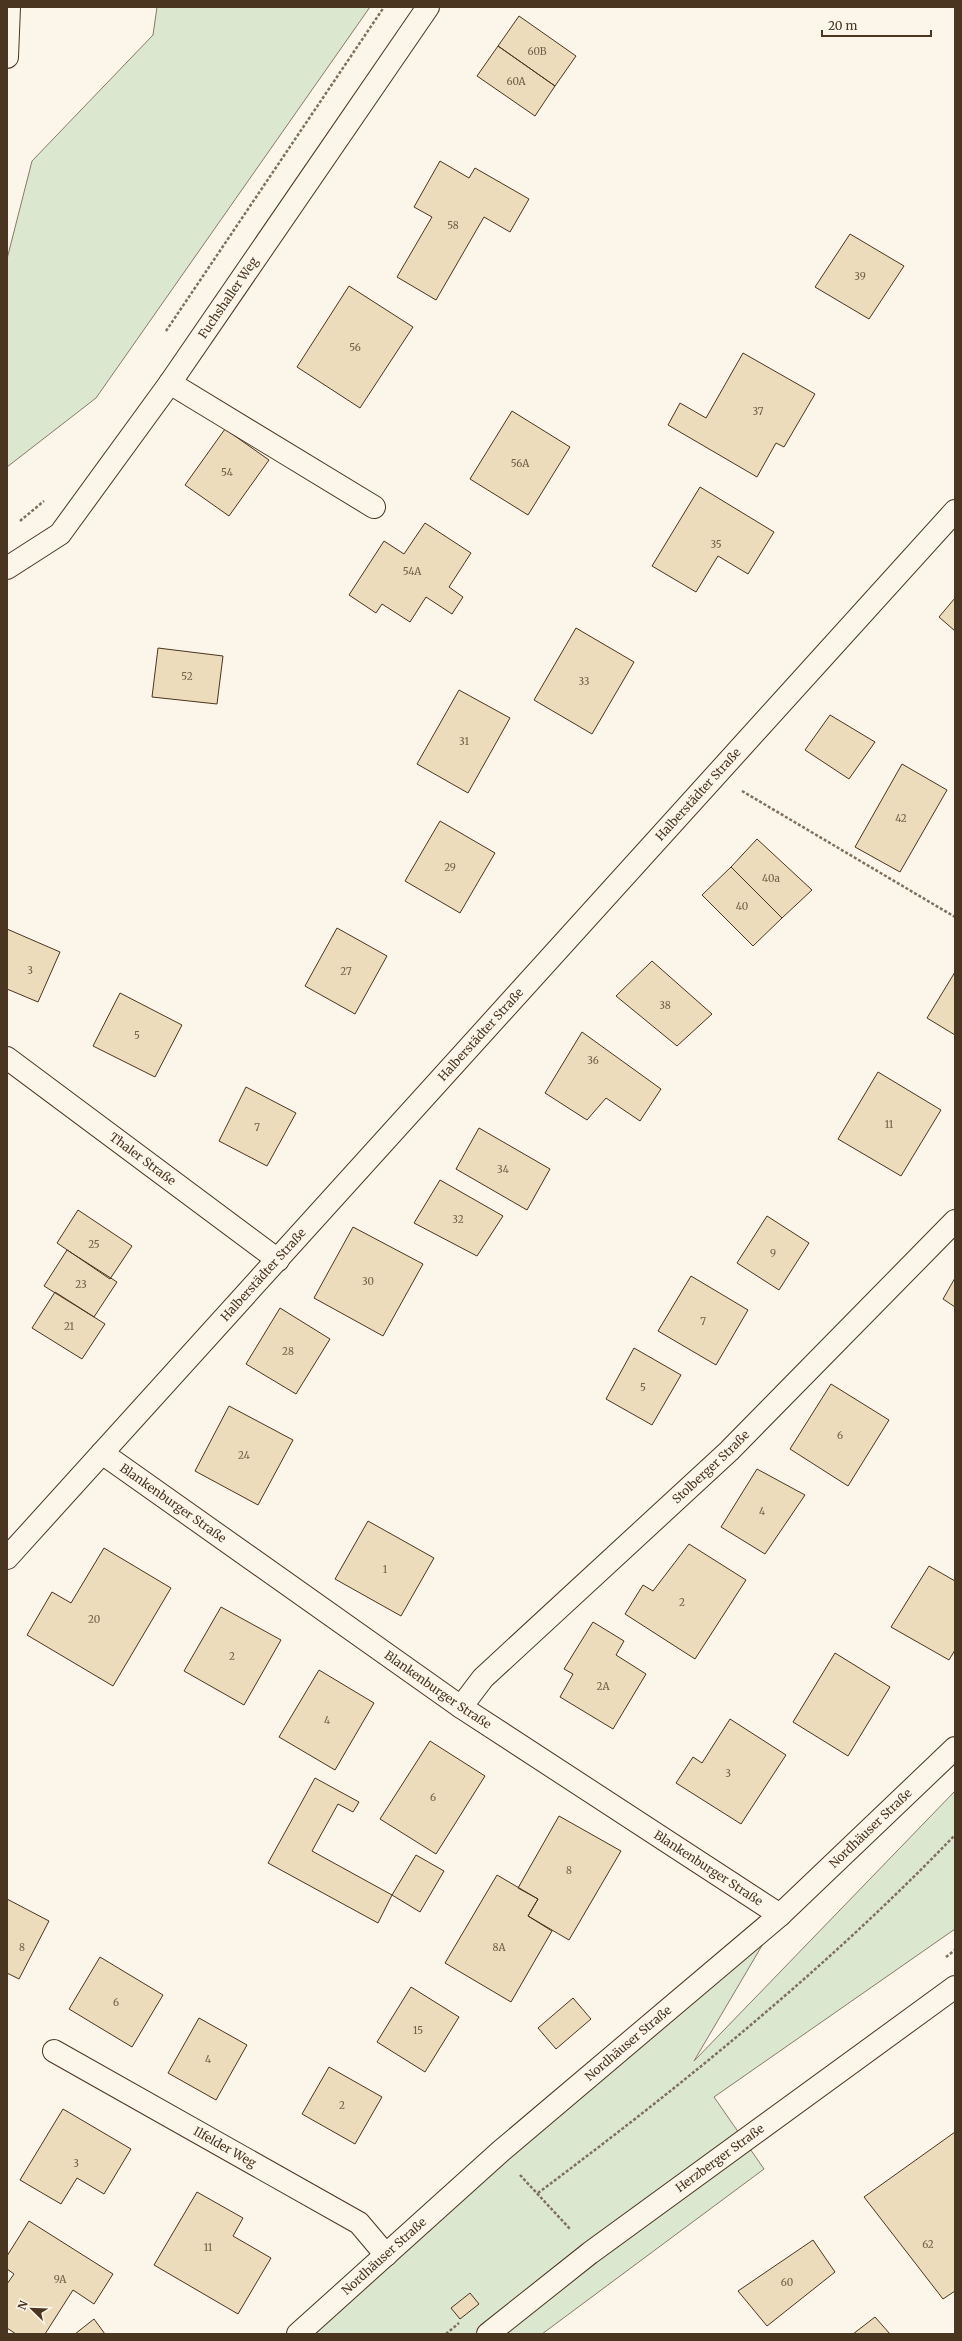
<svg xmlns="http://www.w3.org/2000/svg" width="962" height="2341" font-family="Merriweather,serif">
<rect width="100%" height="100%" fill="#fbf6e9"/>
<path fill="#dce7d0" stroke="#887966" d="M157 7H370L96 398 7 467V259L32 161 153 35Z
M955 1791V1929L714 2097 764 2169 542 2334H298L780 1915 694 2061Z"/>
<path fill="#ecdcbc" stroke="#4a3520" d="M519 16 576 56 555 86 498 46Z
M498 46 555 86 535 116 477 76Z
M440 161 469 178 475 168 529 199 510 232 484 217 436 300 397 277 432 217 414 207Z
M850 234 904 266 869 319 815 287Z
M349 286 413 327 360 408 297 367Z
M743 353 815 394 784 447 776 443 757 477 668 425 680 403 706 418Z
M512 411 570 447 528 515 470 479Z
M225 429 269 460 229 516 185 485Z
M700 487 774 532 748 574 718 556 696 592 652 566Z
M425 523 471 553 449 587 463 597 452 614 426 597 410 622 382 604 376 613 349 595 384 541 404 554Z
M955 598V631L939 617Z
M576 628 634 662 592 734 534 700Z
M158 648 223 656 217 704 152 697Z
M459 690 510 718 468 793 417 764Z
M830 715 875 742 849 779 805 750Z
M902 764 947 790 900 872 855 847Z
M440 821 495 853 460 913 405 881Z
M757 839 812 890 782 918 731 867Z
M731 867 782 918 753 946 702 895Z
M337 928 387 956 355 1014 305 986Z
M7 929 60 952 38 1002 7 989Z
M652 961 712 1014 677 1046 616 996Z
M955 972V1035L927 1018Z
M120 993 182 1025 155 1077 93 1046Z
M582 1032 661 1089 640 1121 606 1098 587 1120 545 1093Z
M878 1072 941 1110 901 1176 838 1139Z
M246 1087 296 1113 267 1166 219 1141Z
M479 1128 550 1169 527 1210 456 1169Z
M440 1180 503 1216 477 1256 414 1223Z
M78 1210 132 1246 110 1279 57 1243Z
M767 1216 809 1243 779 1290 737 1263Z
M353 1227 423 1264 383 1336 314 1298Z
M67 1250 117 1282 94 1317 44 1286Z
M691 1276 748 1310 716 1365 658 1331Z
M955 1278V1307L943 1299Z
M55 1292 105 1324 82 1359 32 1328Z
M280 1308 330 1339 296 1394 246 1364Z
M634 1348 681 1375 652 1425 606 1399Z
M831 1384 889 1420 848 1486 790 1449Z
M229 1406 293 1440 258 1505 195 1471Z
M757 1469 805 1495 765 1554 721 1527Z
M368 1521 434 1558 401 1616 335 1579Z
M689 1544 746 1580 695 1659 625 1614 643 1585 653 1591Z
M104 1548 171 1588 113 1686 27 1635 52 1592 71 1603Z
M929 1566 955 1581V1650L949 1660 891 1627Z
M221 1607 281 1640 244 1705 184 1671Z
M593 1622 624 1641 616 1655 646 1674 613 1729 560 1697 573 1674 564 1669Z
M835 1653 890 1687 848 1756 793 1722Z
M319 1670 374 1703 335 1770 279 1737Z
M730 1719 786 1755 741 1824 676 1783 693 1757 702 1763Z
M430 1741 485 1776 436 1854 380 1819Z
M315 1778 359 1802 353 1812 338 1804 312 1851 392 1895 378 1923 268 1863Z
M559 1816 621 1851 569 1940 528 1916 538 1899 518 1888Z
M416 1855 444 1871 420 1912 392 1895Z
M497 1875 538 1899 528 1916 552 1931 511 2002 445 1963Z
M7 1899 49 1921 19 1979 7 1973Z
M100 1957 163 1995 132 2047 69 2009Z
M411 1987 459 2017 425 2072 377 2042Z
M573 1998 591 2019 556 2049 538 2028Z
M199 2018 247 2045 216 2100 168 2073Z
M329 2067 382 2097 355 2144 302 2114Z
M63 2109 131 2149 104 2194 77 2178 61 2204 20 2180Z
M955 2132V2291L943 2299 864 2197Z
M197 2192 243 2218 233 2236 271 2258 238 2314 154 2265Z
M29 2221 113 2274 94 2304 73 2290 45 2334H16L7 2328V2284L14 2274 7 2269V2256Z
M813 2240 835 2272 767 2326 738 2291Z
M470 2293 479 2304 460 2319 451 2308Z
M875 2317 890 2334H853Z
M94 2319 105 2334H75Z"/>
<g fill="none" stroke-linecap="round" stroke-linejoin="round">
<defs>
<g id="minor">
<path d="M7 57 9 7"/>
<path d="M170 383 374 507"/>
<path id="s1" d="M7 568 60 534 170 383 428 7"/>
<path id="s2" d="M7 1058 278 1260"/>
<path id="s3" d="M102 1453 461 1707 780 1915"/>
<path id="s4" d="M7 1558 955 511"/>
<path id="s5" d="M461 1707 483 1678 729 1451 955 1221"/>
<path id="s6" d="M54 2051 359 2223 386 2255"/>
<path id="s7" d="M298 2334 501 2151 780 1915 955 1748"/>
<path id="s8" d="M488 2334 590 2253 955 1987"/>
</g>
</defs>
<use href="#minor" stroke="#4a3520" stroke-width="24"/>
<path stroke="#7f6f5c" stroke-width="2.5" stroke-dasharray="3 2" stroke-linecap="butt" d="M166 331 384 7
M20 521 44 501
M742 791 955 917
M946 1957 955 1950
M520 2175 571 2230
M538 2193C685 2083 828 1967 955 1835
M446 2334 459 2323"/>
<use href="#minor" stroke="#fbf6e9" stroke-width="22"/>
</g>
<g text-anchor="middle" stroke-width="3" stroke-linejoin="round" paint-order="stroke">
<g font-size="10" fill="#725f47">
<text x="537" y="55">60B</text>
<text x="516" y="85">60A</text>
<text x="453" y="229">58</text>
<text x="860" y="280">39</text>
<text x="355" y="351">56</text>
<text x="758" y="415">37</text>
<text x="520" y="467">56A</text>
<text x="227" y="476">54</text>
<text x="716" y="548">35</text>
<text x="412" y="575">54A</text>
<text x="187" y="680">52</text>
<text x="584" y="685">33</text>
<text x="464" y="745">31</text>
<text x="901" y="822">42</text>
<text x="450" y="871">29</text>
<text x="771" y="882">40a</text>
<text x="742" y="910">40</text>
<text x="30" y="974">3</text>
<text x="346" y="975">27</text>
<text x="665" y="1009">38</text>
<text x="137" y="1039">5</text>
<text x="593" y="1064">36</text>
<text x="889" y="1128">11</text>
<text x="257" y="1131">7</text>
<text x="503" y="1173">34</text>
<text x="458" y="1223">32</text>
<text x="94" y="1248">25</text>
<text x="773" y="1257">9</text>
<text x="368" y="1285">30</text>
<text x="81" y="1288">23</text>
<text x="703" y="1325">7</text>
<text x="69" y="1330">21</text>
<text x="288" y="1355">28</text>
<text x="643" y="1391">5</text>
<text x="840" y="1439">6</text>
<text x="244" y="1459">24</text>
<text x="762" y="1515">4</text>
<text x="385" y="1573">1</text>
<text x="682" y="1606">2</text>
<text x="94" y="1623">20</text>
<text x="232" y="1660">2</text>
<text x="603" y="1690">2A</text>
<text x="327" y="1724">4</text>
<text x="728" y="1777">3</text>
<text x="433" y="1801">6</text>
<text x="569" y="1874">8</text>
<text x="22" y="1951">8</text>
<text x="499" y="1951">8A</text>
<text x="116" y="2006">6</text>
<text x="418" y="2034">15</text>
<text x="208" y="2063">4</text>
<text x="342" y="2109">2</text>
<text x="76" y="2167">3</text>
<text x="928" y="2248">62</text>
<text x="208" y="2251">11</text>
<text x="60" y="2283">9A</text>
<text x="787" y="2286">60</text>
</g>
<g font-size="12" fill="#4a3520" stroke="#fbf6e9">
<text dy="4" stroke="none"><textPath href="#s1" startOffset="353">Fuchshaller Weg</textPath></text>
<text dy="4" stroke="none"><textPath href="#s4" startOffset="1030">Halberstädter Straße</textPath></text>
<text dy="4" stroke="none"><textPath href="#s4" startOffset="706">Halberstädter Straße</textPath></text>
<text dy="4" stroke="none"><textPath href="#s2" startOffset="169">Thaler Straße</textPath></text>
<text dy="4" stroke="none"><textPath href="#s4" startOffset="382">Halberstädter Straße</textPath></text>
<text dy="4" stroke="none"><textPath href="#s5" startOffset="347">Stolberger Straße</textPath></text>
<text dy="4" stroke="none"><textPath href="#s3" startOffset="87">Blankenburger Straße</textPath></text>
<text dy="4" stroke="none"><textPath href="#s3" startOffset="411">Blankenburger Straße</textPath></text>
<text dy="4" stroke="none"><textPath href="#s7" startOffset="764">Nordhäuser Straße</textPath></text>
<text dy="4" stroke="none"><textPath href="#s3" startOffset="735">Blankenburger Straße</textPath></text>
<text dy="4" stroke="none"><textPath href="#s7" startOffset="440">Nordhäuser Straße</textPath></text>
<text dy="4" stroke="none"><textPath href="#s6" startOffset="196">Ilfelder Weg</textPath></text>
<text dy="4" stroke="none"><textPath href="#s8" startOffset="291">Herzberger Straße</textPath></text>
<text dy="4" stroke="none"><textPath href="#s7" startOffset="116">Nordhäuser Straße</textPath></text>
</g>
</g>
<rect width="962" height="2341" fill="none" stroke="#4a3520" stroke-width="16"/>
<g transform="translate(32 2309) rotate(293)" stroke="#fbf6e9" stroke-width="3" paint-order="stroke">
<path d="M0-3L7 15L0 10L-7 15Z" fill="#4a3520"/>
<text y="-6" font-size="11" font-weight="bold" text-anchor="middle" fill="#4a3520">N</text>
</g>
<path d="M822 30v6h109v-6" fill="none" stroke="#4a3520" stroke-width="2"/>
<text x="828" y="30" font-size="12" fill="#4a3520" stroke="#fbf6e9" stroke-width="3" paint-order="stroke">20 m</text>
</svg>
